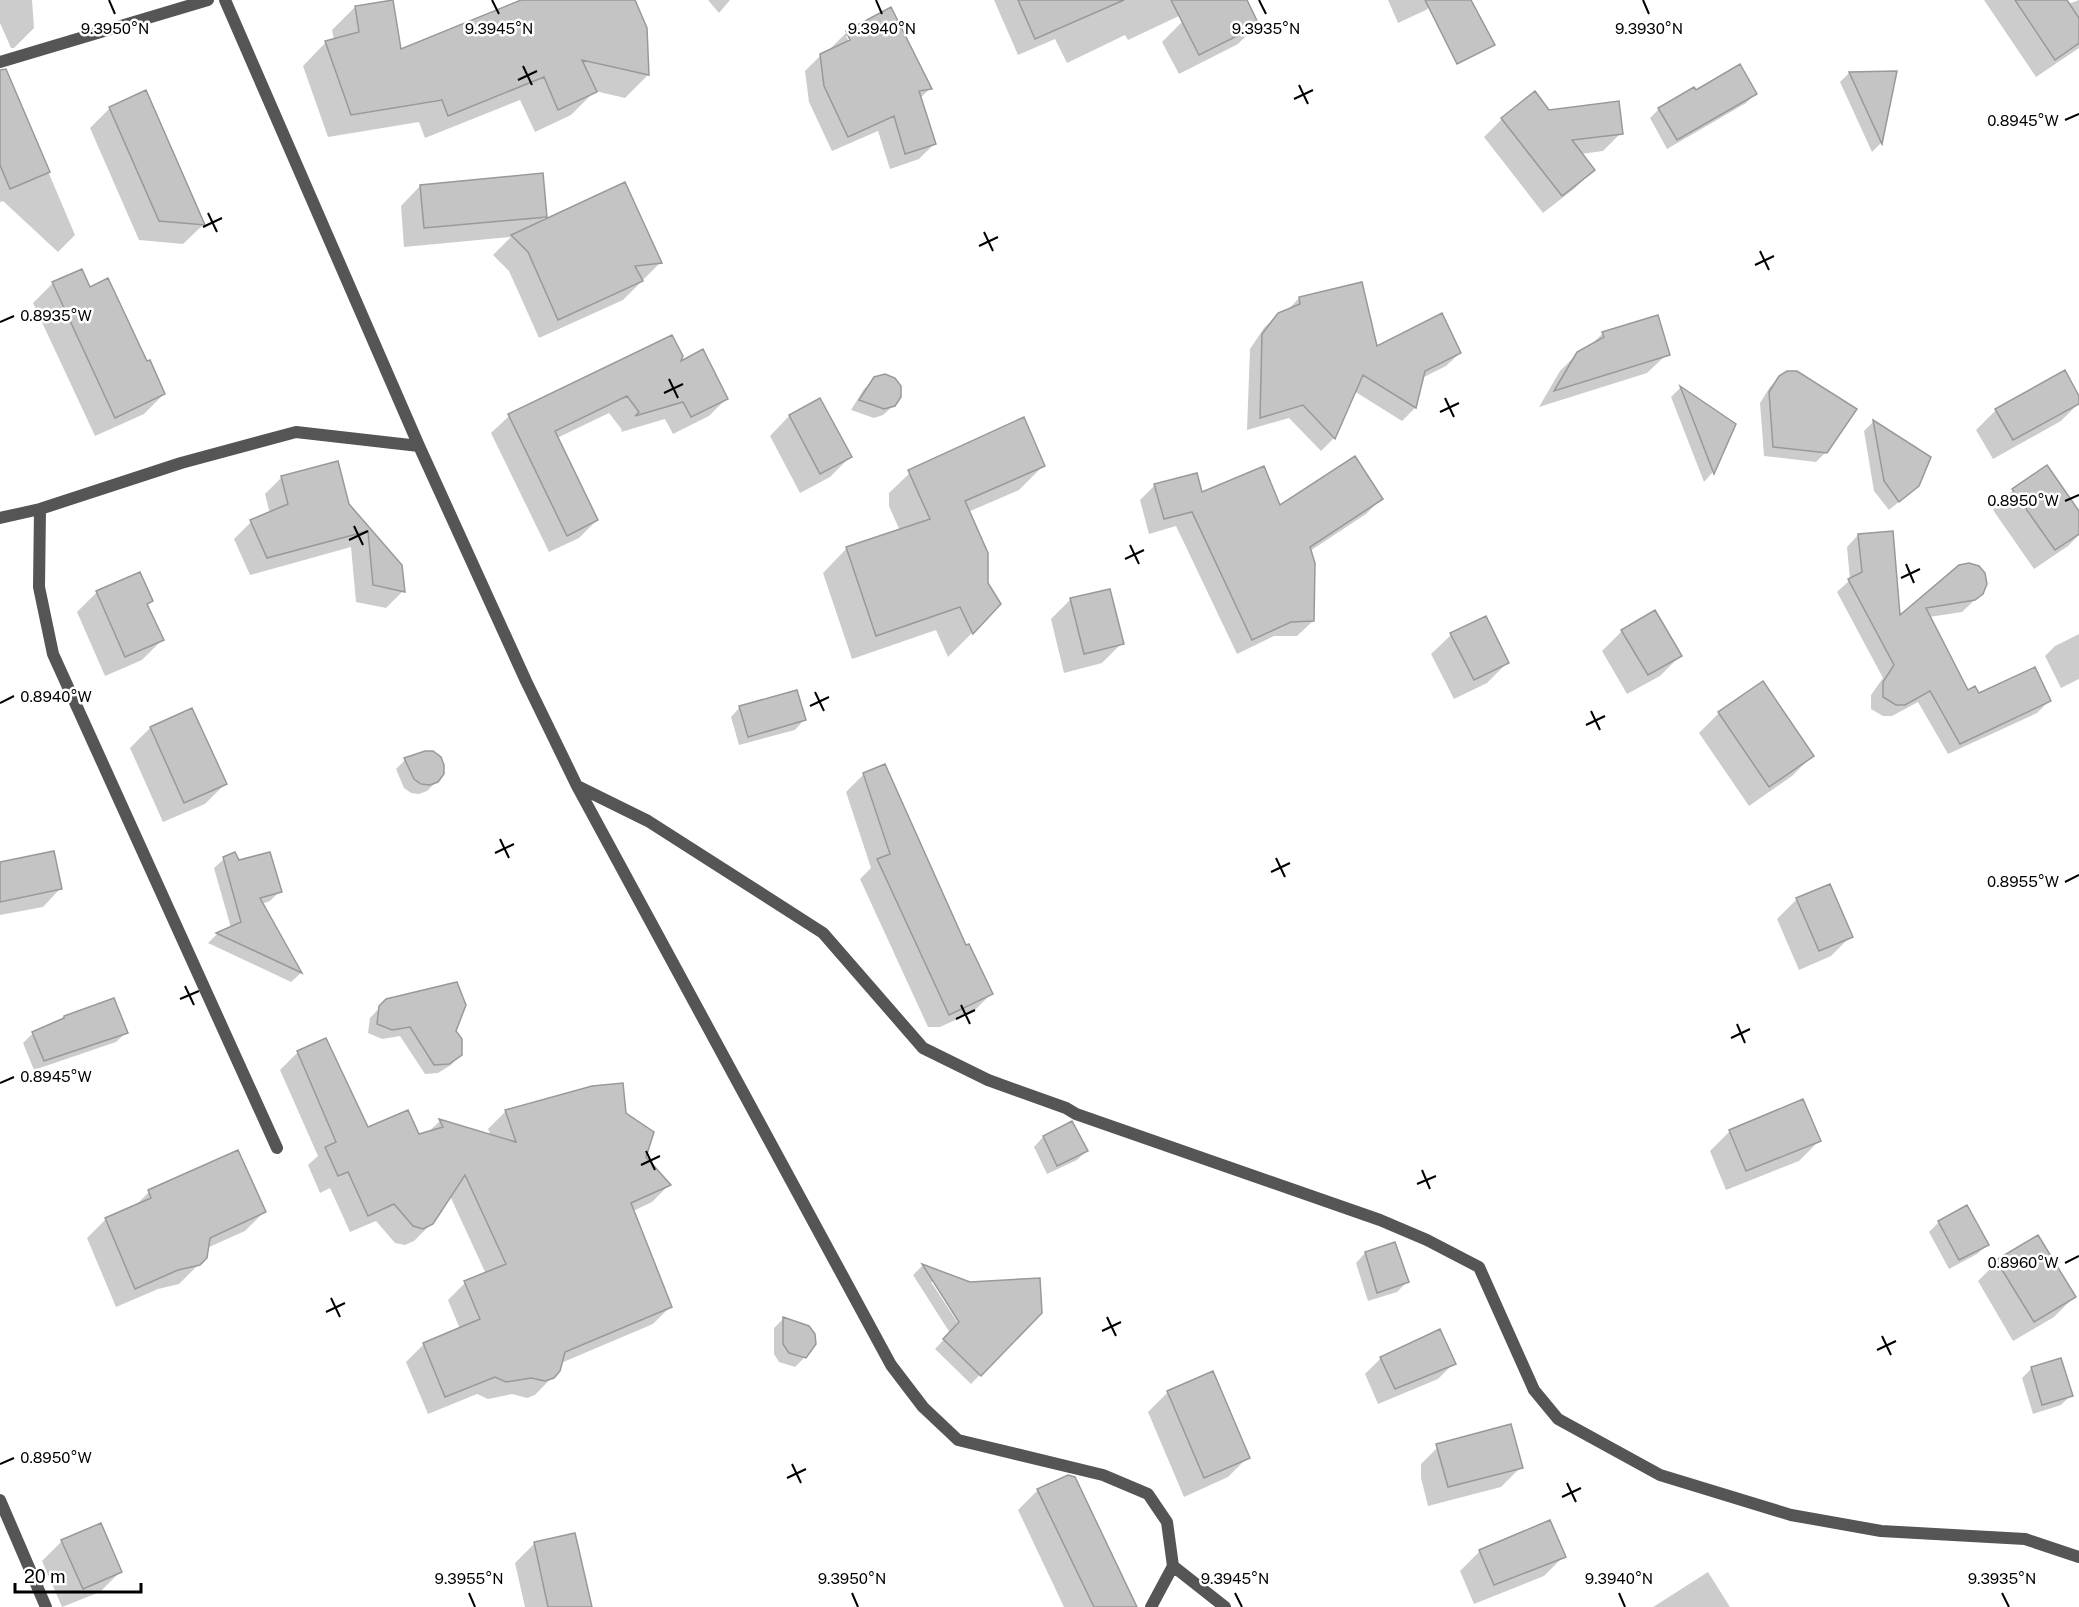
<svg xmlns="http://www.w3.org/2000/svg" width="2079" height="1607" font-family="'Public Sans',sans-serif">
<rect width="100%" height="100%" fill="#fff"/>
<path fill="#0003" fill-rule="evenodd" d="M0 0H32L34 28 14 48H11L0 23Z
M525 0H633L648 75 625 98 595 91 571 115 535 132 520 100 425 138 419 122 328 137 303 66 326 42 334 40 332 30 355 7 400 51Z
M708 0H730L719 13Z
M994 0H1195L1179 16 1128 40 1125 35 1067 63 1055 39 1018 55Z
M1225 0H1245L1257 25 1238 44 1179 74 1162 42 1182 22Z
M1388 0H1437L1426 10 1398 23Z
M1984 0H2065L2068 4 2079 0V48L2036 77Z
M847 32 930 89 920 98 934 144 919 159 890 169 878 131 832 151 809 102 805 71 821 55 832 50 831 48ZM846 36H850L852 47Z
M1849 73H1895L1881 143 1872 152 1840 82Z
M0 84H11L75 235 58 252 3 201 0 202Z
M1695 92 1755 94 1746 103 1667 149 1650 118 1659 109Z
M110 108 203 225 183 244 139 240 90 128Z
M1549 112 1621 133 1603 151 1581 154 1593 170 1575 188 1543 213 1484 137 1502 119Z
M420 186 546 216 538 224 660 263 623 300 539 338 509 271 493 255 511 237 404 247 401 206Z
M53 283 89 289 146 363 164 394 144 414 95 436 33 303Z
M1299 298 1376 348 1460 353 1446 366 1422 378 1415 408 1402 421 1354 391 1334 438 1321 451 1289 418 1247 430 1250 349 1264 328 1278 314 1287 311Z
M1603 333 1665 356 1647 373 1539 407 1560 371 1578 353 1589 347Z
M671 337 679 364 726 399 709 416 673 434 665 419 621 432 622 430 609 413 557 438 597 520 579 538 549 552 491 433 509 416Z
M1780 377 1826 452 1816 462 1764 456 1760 403 1770 387Z
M875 379 894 405 883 415 874 418 851 410 864 389Z
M1680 388 1734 424 1712 473 1704 482 1671 397Z
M2079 399V403L2061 421 1993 459 1976 430 1996 410Z
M820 400 850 457 830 477 800 493 770 436 789 416Z
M1873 422 1929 457 1907 495 1889 510 1874 491 1864 431Z
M1044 465 1019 490 968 512 986 583 999 604 972 633 948 657 936 630 852 659 823 573 847 548 900 531 889 506V493L914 469Z
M282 477 347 504 401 566 403 591 386 608 356 602 351 547 250 575 234 539 251 522 270 514 265 494Z
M1155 485 1280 507 1381 499 1366 514 1310 551 1313 621 1297 636H1274L1237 654 1176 526 1149 534 1140 500Z
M2013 490 2079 514V535L2068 546 2034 569 1993 510Z
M1858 535 1899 618 1959 566 1982 593 1962 612 1929 617 1967 692 2049 701 2037 713 1948 754 1918 702 1892 716H1883L1871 709V695L1883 678 1837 592 1850 580 1847 547Z
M97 592 151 601 146 605 162 640 142 660 105 676 77 612Z
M1071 599 1122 643 1102 663 1064 673 1051 619Z
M1622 631 1680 656 1660 676 1627 694 1602 651Z
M2079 634V679L2061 688 2045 656 2055 646Z
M1451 635 1507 663 1487 683 1454 699 1431 654Z
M740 707 804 720 795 730 739 745 731 717Z
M191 710 225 784 205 804 163 822 130 748 150 728Z
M1719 713 1812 756 1792 776 1749 806 1699 733Z
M405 760 437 781 427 791 419 794 411 793 404 788 396 769Z
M864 774 991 994 973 1012 940 1027H928L860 879 871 868 846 792Z
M224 859 239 862 280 891 270 901 262 904 301 973 291 982 208 943 217 934 231 928 214 868Z
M0 863 60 889 43 907 0 915Z
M1797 899 1851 936 1831 956 1799 970 1777 919Z
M387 1000 454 1031 461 1054 451 1065 438 1073 425 1074 400 1036 382 1039 368 1033 370 1018Z
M33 1033H126L116 1042 34 1070 23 1043Z
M298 1052 367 1129 418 1136 427 1133 440 1121 491 1136 488 1129 506 1111 624 1114 644 1158 669 1185 652 1202 633 1211 670 1307 653 1324 561 1363 559 1370 535 1395 527 1398 512 1394 488 1399 477 1394 428 1414 406 1362 423 1345 460 1329 448 1300 465 1283 486 1274 450 1196 432 1223 414 1241 405 1245 395 1243 376 1221 350 1232 330 1188 320 1193 308 1165 318 1156 280 1070Z
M1730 1131 1819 1141 1799 1161 1726 1190 1710 1151Z
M1043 1137 1086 1151 1077 1160 1047 1174 1034 1147Z
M149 1192 264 1212 245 1231 207 1248 206 1257 179 1284 158 1289 116 1307 87 1238 106 1219 133 1208Z
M1939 1222 1987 1245 1977 1254 1949 1269 1929 1232Z
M1394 1244 1407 1282 1397 1292 1368 1301 1356 1263 1365 1253Z
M1997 1262 2074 1297 2054 1317 2013 1341 1978 1281Z
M922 1266 1041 1313 971 1384 935 1349 950 1333 913 1275ZM931 1282H935L964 1328 962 1329Z
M784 1318 805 1357 795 1367 779 1362 774 1354V1328Z
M1381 1358 1454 1363 1438 1379 1378 1404 1365 1374Z
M2032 1368 2071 1395 2061 1405 2033 1414 2022 1378Z
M1168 1392 1248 1457 1228 1477 1184 1497 1148 1412Z
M1441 1444 1521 1467 1501 1487 1428 1506 1421 1478V1464Z
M1038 1490 1131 1607H1064L1018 1510Z
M62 1541 120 1572 100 1592 62 1607 42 1561Z
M535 1543 590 1607H525L515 1563Z
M1480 1551 1564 1556 1544 1576 1474 1604 1460 1571Z
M1708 1572 1730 1607H1653Z"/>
<path fill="#c4c4c4" stroke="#999" stroke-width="1.5" d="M393 0 401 49 521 0H635L647 28 649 75 582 60 597 92 558 110 544 77 448 116 442 100 351 115 325 41 359 32 355 6Z
M1018 0H1124L1035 39Z
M1171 0H1247L1259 25 1199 55Z
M1425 0H1471L1495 45 1457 64Z
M2015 0H2067L2079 18V43L2055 60Z
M891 7 932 89 919 91 936 144 905 154 894 116 848 137 824 86 820 54 850 40 846 31Z
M1740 64 1757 94 1677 140 1658 108 1694 87 1696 90Z
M6 69 50 172 10 189 0 165V70Z
M1897 71 1882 144 1849 72Z
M146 90 205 225 159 221 109 107Z
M1535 91 1549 110 1619 101 1623 134 1572 140 1595 170 1562 196 1501 118Z
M543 173 547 217 424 228 420 185Z
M625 182 662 263 635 266 643 281 558 320 528 252 511 235Z
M82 269 90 287 108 278 147 361 150 360 165 394 115 418 52 282Z
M1362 282 1377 346 1442 313 1461 353 1425 371 1416 408 1363 375 1335 439 1303 405 1260 418 1262 334 1278 313 1300 304 1299 297Z
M1658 315 1670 355 1554 391 1577 352 1604 337 1602 332Z
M672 335 683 356 681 361 703 349 728 399 691 417 683 402 635 416 639 412 627 396 555 431 598 520 567 536 508 414Z
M2065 370 2079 396V404L2013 440 1995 409Z
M1787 371H1797L1857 409 1827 453 1773 447 1769 392 1779 376Z
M885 374 895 378 901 386V397L895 406 884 409 859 400 874 377Z
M1680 386 1736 424 1714 474Z
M820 398 852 457 820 474 789 415Z
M1024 417 1045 466 965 501 988 553V583L1001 604 973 634 960 607 876 636 846 547 930 519 908 470Z
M1873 420 1931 457 1919 486 1899 502 1884 481Z
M1355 456 1383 499 1310 547 1315 563 1314 621 1291 622 1252 640 1192 512 1164 519 1154 484 1197 473 1202 492 1264 466 1280 505Z
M338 461 349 504 402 565 405 592 373 585 368 531 267 558 250 520 288 504 281 476Z
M2047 465 2079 511V534L2055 550 2012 489Z
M1893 531 1900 615 1959 565 1969 563 1979 566 1985 573 1987 584 1983 594 1975 600 1926 608 1968 690 1975 686 1979 693 2035 667 2051 701 1960 744 1930 691 1905 705H1896L1883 697V682L1894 665 1848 579 1862 572 1858 534Z
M140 572 153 601 147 604 164 640 125 657 96 591Z
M1110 589 1124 644 1084 654 1070 598Z
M1655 610 1682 656 1648 675 1621 630Z
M1486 616 1509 663 1474 680 1450 633Z
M1763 681 1814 756 1769 787 1718 712Z
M797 690 806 720 748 737 739 706Z
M192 708 227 784 184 803 150 727Z
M425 751H433L441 757 444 765V774L438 782 430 785 421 784 414 779 404 758Z
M885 764 966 945 969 944 993 994 949 1015 877 859 890 854 863 773Z
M54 851 62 889 0 902V862Z
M235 852 239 860 270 852 282 892 260 898 302 973 216 933 241 922 223 857Z
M1830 884 1853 937 1819 951 1796 898Z
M457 982 466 1005 456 1031 462 1039V1055L449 1064 434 1065 410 1027 392 1030 377 1024 379 1006 386 999Z
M114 998 128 1033 44 1061 32 1032 64 1018V1016Z
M326 1038 368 1127 408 1110 419 1134 443 1127 439 1119 516 1142 505 1110 592 1086 623 1083 626 1113 654 1132 646 1157 671 1185 631 1203 672 1307 565 1352 560 1371 554 1378 545 1381 531 1378 506 1382 495 1377 445 1397 423 1343 480 1319 464 1281 506 1264 465 1175 433 1224 423 1229 413 1226 394 1204 368 1216 348 1172 338 1176 325 1147 336 1142 297 1051Z
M1803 1099 1821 1141 1746 1171 1729 1130Z
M1072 1121 1088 1151 1057 1166 1043 1136Z
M238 1150 266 1212 210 1238 207 1258 200 1265 178 1270 135 1289 105 1218 151 1198 148 1190Z
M1967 1205 1989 1245 1959 1260 1938 1221Z
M2038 1235 2076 1297 2034 1322 1996 1260Z
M1395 1242 1409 1282 1377 1293 1365 1252Z
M922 1264 970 1282 1040 1278 1042 1313 981 1376 943 1339 959 1322Z
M783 1317 809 1326 815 1334 816 1344 806 1358 789 1353 783 1344Z
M1440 1329 1456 1364 1395 1389 1380 1357Z
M2061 1358 2073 1396 2042 1405 2031 1367Z
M1213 1371 1250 1458 1204 1478 1167 1391Z
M1511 1424 1523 1468 1448 1487 1436 1444Z
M1068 1475 1075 1477 1137 1607H1094L1037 1489Z
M1550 1520 1566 1557 1494 1585 1479 1550Z
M101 1523 122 1572 83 1589 61 1540Z
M575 1533 592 1607H548L534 1542Z"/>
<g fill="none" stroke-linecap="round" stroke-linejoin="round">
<path stroke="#555" stroke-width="12" d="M225 0 419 446 526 681 577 786 891 1365 923 1407 958 1440 1103 1475 1148 1494 1167 1522 1173 1566 1151 1607
M0 62 208 0
M40 509 39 587 53 654 277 1148
M0 518 40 509 181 463 296 432 419 446
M577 786 648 821 823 933 923 1048 988 1080 1066 1108 1076 1114 1380 1220 1427 1240 1479 1267 1534 1390 1558 1419 1660 1475 1791 1515 1881 1531 2025 1539 2079 1557
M0 1500 46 1607
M1173 1566 1225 1607"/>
</g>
<path fill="none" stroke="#000" stroke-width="2" d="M109 0 115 14M492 0 499 14M876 0 882 14M1259 0 1266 14M1643 0 1649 14M523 66 532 85M518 80 537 71M1299 85 1308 104M1294 99 1313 90M2065 120 2079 114M208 213 217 232M203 227 222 218M984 232 993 251M979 246 998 237M1760 251 1769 270M1755 265 1774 256M0 322 14 316M669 379 678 398M664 393 683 384M1445 398 1454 417M1440 412 1459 403M2065 501 2079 495M354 526 363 545M349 540 368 531M1130 545 1139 564M1125 559 1144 550M1906 564 1914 583M1901 578 1920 569M815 692 824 711M0 703 14 696M810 706 829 697M1591 711 1600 730M1586 725 1605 716M500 839 509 858M495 853 514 844M1276 858 1285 877M1271 872 1290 863M2065 882 2079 875M185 986 194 1005M180 999 199 991M961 1005 970 1024M956 1019 975 1010M1737 1024 1745 1043M1731 1038 1750 1029M0 1083 14 1077M646 1151 655 1170M641 1165 660 1156M1422 1170 1430 1189M1417 1184 1436 1176M2065 1263 2079 1256M331 1298 340 1317M326 1312 345 1303M1107 1317 1116 1336M1102 1331 1121 1322M1882 1336 1891 1355M1877 1350 1896 1341M0 1464 14 1458M792 1464 801 1483M787 1478 806 1469M1567 1483 1576 1502M1562 1497 1581 1488M469 1593 475 1607M852 1593 858 1607M1235 1593 1242 1607M1619 1593 1625 1607M2002 1593 2009 1607"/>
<g font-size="15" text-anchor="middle" fill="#000" stroke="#fff" stroke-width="5" stroke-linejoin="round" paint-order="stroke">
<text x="1649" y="34">9.3930°N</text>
<text x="115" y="34">9.3950°N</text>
<text x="499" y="34">9.3945°N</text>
<text x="882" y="34">9.3940°N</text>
<text x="1266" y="34">9.3935°N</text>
<text x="2023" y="126">0.8945°W</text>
<text x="56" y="321">0.8935°W</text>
<text x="2023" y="506">0.8950°W</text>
<text x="56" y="702">0.8940°W</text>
<text x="2023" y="887">0.8955°W</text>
<text x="56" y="1082">0.8945°W</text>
<text x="2023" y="1268">0.8960°W</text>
<text x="56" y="1463">0.8950°W</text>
<text x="469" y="1584">9.3955°N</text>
<text x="852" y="1584">9.3950°N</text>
<text x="1235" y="1584">9.3945°N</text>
<text x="1619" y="1584">9.3940°N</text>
<text x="2002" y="1584">9.3935°N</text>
</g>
<path d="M15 1583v9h126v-9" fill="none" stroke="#000000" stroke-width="3"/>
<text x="24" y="1583" font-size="18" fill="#000000" stroke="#ffffff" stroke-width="4.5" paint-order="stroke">20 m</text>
</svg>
